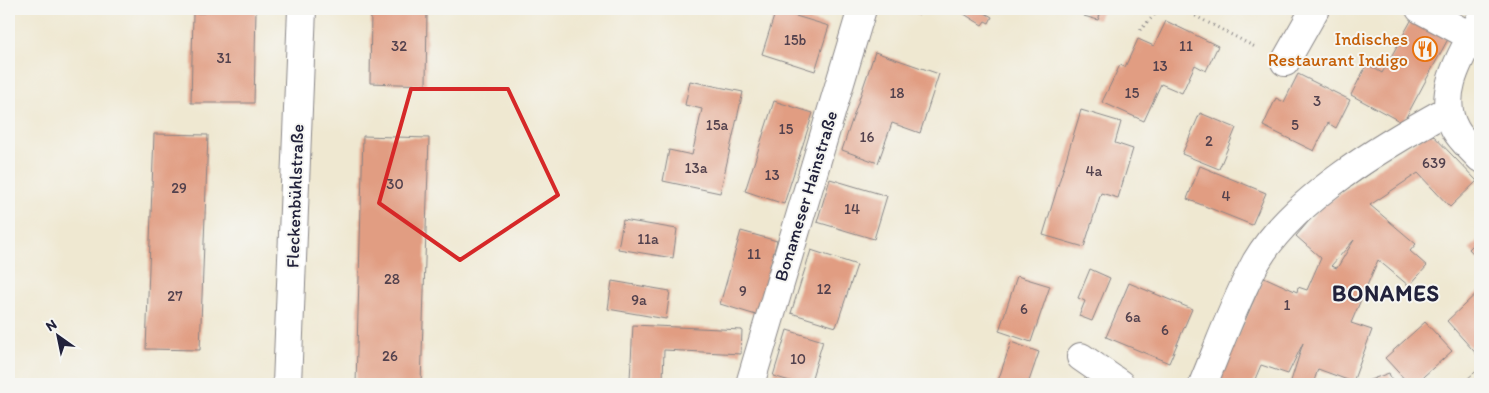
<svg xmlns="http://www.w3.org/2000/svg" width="1489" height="393" font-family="Itim,sans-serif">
<rect width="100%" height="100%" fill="#f6f6f2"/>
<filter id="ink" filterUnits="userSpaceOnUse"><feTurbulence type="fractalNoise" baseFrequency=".02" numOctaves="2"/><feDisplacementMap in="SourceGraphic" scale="10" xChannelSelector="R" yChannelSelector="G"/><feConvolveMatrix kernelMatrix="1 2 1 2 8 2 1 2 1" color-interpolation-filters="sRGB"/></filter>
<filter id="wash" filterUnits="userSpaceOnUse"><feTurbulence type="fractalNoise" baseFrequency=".0096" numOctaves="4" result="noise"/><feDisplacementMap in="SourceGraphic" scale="20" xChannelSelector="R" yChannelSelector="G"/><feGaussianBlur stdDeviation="1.12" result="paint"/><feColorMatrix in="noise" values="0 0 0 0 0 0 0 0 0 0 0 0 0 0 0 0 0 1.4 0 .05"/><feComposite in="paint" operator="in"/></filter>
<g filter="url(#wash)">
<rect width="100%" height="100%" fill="#efe8d1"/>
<g id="blocks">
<path fill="#e19d82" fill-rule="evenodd" d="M205 9H256L254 103H191L193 13H205Z
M371 9H427L426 85 370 83Z
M910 9H923L919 15Z
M956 9H978L992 17 989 23 985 21 982 25Z
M1087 9H1102L1098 20 1084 16Z
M776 10 829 26 815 71 762 54Z
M1412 19 1448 39 1403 123 1351 95 1367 64 1382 73Z
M1166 21 1218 46 1206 71 1195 65 1182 93 1161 84 1144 121 1102 102 1120 65 1125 67 1138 39 1154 46Z
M875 52 939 74 920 133 892 123 878 163 842 150Z
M1298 74 1350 100 1336 128 1328 123 1314 151 1263 126 1276 98 1284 102Z
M690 81 743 92 720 193 663 181 669 150 692 155 702 109 685 105Z
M774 101 813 113 784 204 745 191Z
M1081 110 1121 122 1115 143 1133 149 1118 198 1101 193 1084 247 1043 235Z
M1200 113 1236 128 1219 169 1182 154Z
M1430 132 1477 181 1450 207 1418 173 1370 205 1416 244 1410 251 1427 266 1409 286 1378 260 1351 323 1372 330 1353 382 1318 369 1313 384H1290L1303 343 1288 374 1261 365 1253 384H1217L1264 277 1297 292 1298 287 1307 290 1321 258 1296 236 1319 209ZM1354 240 1337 268 1331 266Z
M154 134 208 135 200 350 146 349Z
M363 136 429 138 421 384H356Z
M1200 166 1266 193 1252 225 1187 199Z
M830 179 887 196 874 239 817 222Z
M623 220 677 229 673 258 618 249Z
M741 231 777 241 756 315 720 304Z
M1480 238V261L1469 249Z
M811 250 857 265 836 327 791 313Z
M1090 269 1110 278 1092 321 1079 316 1085 301 1078 298Z
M1017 276 1050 286 1031 342 999 331Z
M612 281 670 291 666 319 608 309Z
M1129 283 1192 309 1169 363 1106 337Z
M1480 290V358L1447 321Z
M1425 322 1452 351 1415 384H1409L1385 358Z
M633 325 742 330 741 354 664 350 663 380 630 379Z
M787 330 823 341 810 384H800L773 376Z
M1011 342 1039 352 1028 384H997Z
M1480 368V384H1461Z
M1389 373 1393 384H1359Z
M153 381 213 383V384H153Z"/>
</g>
</g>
<g filter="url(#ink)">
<use href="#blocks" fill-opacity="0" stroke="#888586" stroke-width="1"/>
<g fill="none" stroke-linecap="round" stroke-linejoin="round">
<defs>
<path id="minor" d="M1420 9 1472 37
M1480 20C1464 52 1435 92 1455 129 1460 139 1472 149 1480 158
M1285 62 1315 9
M1081 357 1120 384
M287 384 302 9
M750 384 862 9
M1203 384C1220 343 1235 301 1256 262 1292 199 1386 144 1448 110"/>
</defs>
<use href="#minor" stroke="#888586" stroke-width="30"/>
<path stroke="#888586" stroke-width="3" stroke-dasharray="1 4" stroke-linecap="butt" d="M1182 9 1257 48
M1140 30 1160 9"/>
<use href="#minor" stroke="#fff" stroke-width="28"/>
</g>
</g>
<path fill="none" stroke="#d62828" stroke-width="4" stroke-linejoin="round" d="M411 89H508L558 195 460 260 379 203Z"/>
<defs>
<symbol id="restaurant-ring" viewBox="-11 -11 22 22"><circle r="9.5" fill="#f6f6f2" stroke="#e8710a" stroke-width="1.5"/><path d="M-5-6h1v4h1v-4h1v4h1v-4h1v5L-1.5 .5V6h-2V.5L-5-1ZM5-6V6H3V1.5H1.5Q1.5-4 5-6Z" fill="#e8710a"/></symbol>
</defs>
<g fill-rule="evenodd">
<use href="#restaurant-ring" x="1411" y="35" width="28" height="28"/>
</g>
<g text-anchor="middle" stroke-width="4" stroke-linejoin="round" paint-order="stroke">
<g font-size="15" fill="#52414d">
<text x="795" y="45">15b</text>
<text x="399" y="51">32</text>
<text x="1186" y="51">11</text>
<text x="224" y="63">31</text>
<text x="1160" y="71">13</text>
<text x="897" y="98">18</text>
<text x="1132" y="98">15</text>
<text x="1317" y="106">3</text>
<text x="717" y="130">15a</text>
<text x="1295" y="130">5</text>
<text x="786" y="134">15</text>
<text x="867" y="142">16</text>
<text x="1209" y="146">2</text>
<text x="1434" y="168">639</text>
<text x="696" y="173">13a</text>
<text x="1094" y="176">4a</text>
<text x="772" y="180">13</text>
<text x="395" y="189">30</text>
<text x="179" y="193">29</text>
<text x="1226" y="201">4</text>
<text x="852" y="214">14</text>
<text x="648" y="244">11a</text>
<text x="754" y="259">11</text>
<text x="392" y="284">28</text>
<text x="824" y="294">12</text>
<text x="743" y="296">9</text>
<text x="175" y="301">27</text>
<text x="639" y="305">9a</text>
<text x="1287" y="310">1</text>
<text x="1024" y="314">6</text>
<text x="1133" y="322">6a</text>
<text x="1165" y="335">6</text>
<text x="390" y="361">26</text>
<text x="798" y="364">10</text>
</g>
<g font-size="18" fill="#c56008" stroke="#f6f6f2" text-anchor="end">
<text x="1408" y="45">Indisches<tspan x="1408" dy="21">Restaurant Indigo</tspan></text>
</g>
<g font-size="18" fill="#22223b" stroke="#f6f6f2">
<text transform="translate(295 196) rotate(-88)" y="6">Fleckenbühlstraße</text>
<text transform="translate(806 196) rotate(-73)" y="6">Bonameser Hainstraße</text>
</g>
<g font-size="22" font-weight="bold" letter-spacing="1" fill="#22223b" stroke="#f6f6f2">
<text x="1386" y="301">BONAMES</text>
</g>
</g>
<rect width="1489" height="393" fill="none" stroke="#f6f6f2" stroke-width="30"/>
<g transform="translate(58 336) rotate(327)" stroke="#f6f6f2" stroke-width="4" paint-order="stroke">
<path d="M0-4L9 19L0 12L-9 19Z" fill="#22223b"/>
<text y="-8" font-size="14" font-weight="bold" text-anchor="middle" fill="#22223b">N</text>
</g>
</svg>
